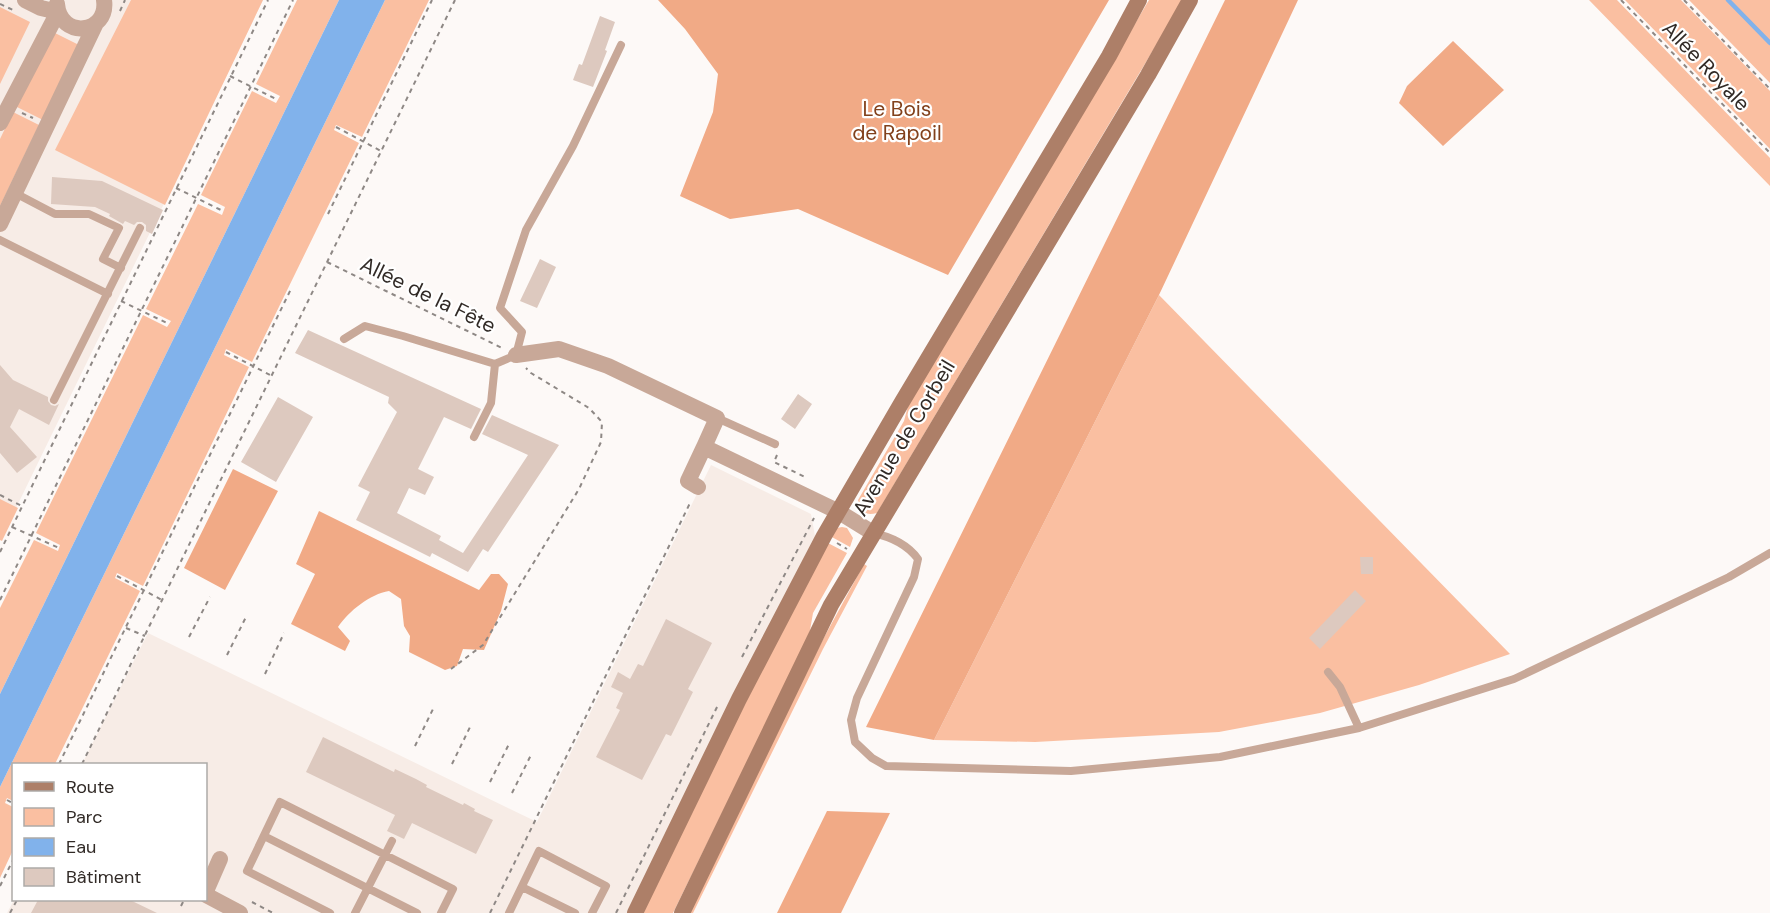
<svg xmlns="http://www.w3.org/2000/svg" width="1770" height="913" font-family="'DM Sans',sans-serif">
<rect width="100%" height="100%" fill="#fdf9f7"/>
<path fill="#f7ece6" d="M0 0H263L0 541Z
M711 465 811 514 815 536 628 913H7L14 900H206V764H82L148 633 537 822Z"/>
<path fill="#fabfa1" d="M131 0H263L165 205 55 150Z
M297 0H339L0 694V608L34 540 58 551 60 545 36 533 143 315 167 327 171 321 146 309 198 204 222 215 225 207 201 195 252 91 276 103 280 96 256 84Z
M385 0H429L362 137 336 125 334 130 359 143 252 362 226 349 224 355 249 367 143 586 117 573 115 578 140 591 55 764H14L13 801 7 798 5 803 13 807V850L0 878V787Z
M1149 0H1183L877 513C865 516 860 512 858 500L904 421 908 406Z
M1589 0H1617L1770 158V186Z
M1625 0H1681L1770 91V149Z
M1689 0H1770V83Z
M0 7 30 22 0 84Z
M53 32 79 45 43 120 15 106Z
M13 112 39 125 0 206V139Z
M1159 295 1510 654 1419 685 1320 713 1219 732 1035 742 934 740Z
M0 499 18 508 2 541 0 540Z
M842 527 847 528 853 538 850 547 830 536 837 528Z
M826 542 847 553 813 613 809 636 673 913H640Z
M864 564 867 566 823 649 693 913H688L821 643Z"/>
<path fill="#f1aa86" d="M658 0H1109L948 275 798 209 730 219 680 196 713 112 718 74 685 29Z
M1225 0H1298L1159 295 934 740 866 727Z
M1453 41 1504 90 1443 146 1399 103 1407 86Z
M233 469 278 491 225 590 184 568Z
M319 511 479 590 491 574H499L508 584 501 611 484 650 463 649 457 666 445 670 409 652 410 636 404 626 401 599 389 591C370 594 349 611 338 627L350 641 345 651 291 624 315 574 296 564Z
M827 811 890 813 841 913H777Z"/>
<path fill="#81b2eb" d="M339 0H385L0 787V694Z"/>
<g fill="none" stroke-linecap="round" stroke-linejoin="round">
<path stroke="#81b2eb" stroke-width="4.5" d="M1728 0 1770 43"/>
</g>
<path fill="#ddc9bf" d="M600 16 615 22 605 50 607 51 593 87 573 80 579 64 582 65Z
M52 177 102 181 163 210 152 234 146 231V225L142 222H137L134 225 125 221 123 224 109 216 110 214 95 207 51 204Z
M540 259 556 267 537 308 520 301Z
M308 330 481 409 471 429 444 417 418 469 434 477 425 495 409 488 397 513 441 536 439 540 463 553 528 455 482 434 492 415 559 445 488 552 483 549 468 572 432 553 430 557 356 520 370 492 358 486 397 412 388 403 389 397 295 353Z
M0 365 13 380 48 397V401L51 405 55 406 59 404 49 425 19 409 10 427 37 457 17 473 0 453Z
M798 394 812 404 795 429 781 419Z
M278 397 313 417 276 482 241 462Z
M1360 557H1373V574H1361Z
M1355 590 1366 601 1320 649 1309 638Z
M666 619 712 643 688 689 693 692 671 736 666 734 642 780 596 757 620 710 616 708 623 693 611 687 618 672 630 679 638 664 643 666Z
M323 737 394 772 395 769 416 779 427 785 426 787 463 805 464 803 475 809 474 811 493 820 476 854 412 823 404 839 387 831 395 815 306 772Z
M38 900H130L157 913H31Z"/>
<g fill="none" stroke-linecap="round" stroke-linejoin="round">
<path stroke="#8e8885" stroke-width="2" stroke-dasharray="4.5 4.5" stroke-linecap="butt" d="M1621 0 1770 153
M1684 0 1770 89
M0 4 13 10
M120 11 125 0
M230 76 278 100
M22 113 33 118
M336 127 381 151
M176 188 223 211
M328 214 432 0
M327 262 502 348
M121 301 169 324
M226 352 272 376
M777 455 774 462 805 477
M0 495 22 506
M12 527 59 548
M837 543 847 549
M0 552 268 0
M117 576 162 600
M0 600 293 0
M126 628 145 636
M189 637 210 597
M227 655 247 615
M742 657 814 518
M451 669 483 645 579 489 601 442 602 422 589 408 531 373 526 368
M265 674 284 633
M415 746 434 707
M59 764 291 289
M82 764 455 0
M452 764 471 725
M490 782 509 744
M512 793 531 755
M7 800 14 804
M0 886 14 858
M252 902 273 913
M181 906 184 900
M10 913 17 900
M490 913 691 501
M616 913 718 705"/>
<path stroke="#c8a898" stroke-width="8" d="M15 193 55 214H89L119 228 103 259 121 268
M0 240 108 294
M344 339 365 326 403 336 495 364 516 355 522 332 500 308 526 230 573 146 621 45
M54 400 140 228
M717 418 775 444
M474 437 491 403 495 364
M873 533C892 537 907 544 918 559L914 577 857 698 851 720 855 742 872 758 886 766 1071 771 1220 757 1359 728 1340 687 1328 672
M1359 728 1514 679 1729 577 1770 553
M264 836 417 913
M522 887 575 913
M330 913 247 871 280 802 453 889 441 913
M355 913 392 841
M509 913 539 851 606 886 592 913"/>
<path stroke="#c8a898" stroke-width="16" d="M57 4C60 40 109 34 104 0
M0 123 58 12 41 8 25 0
M0 224 96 23
M516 355 559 349 608 366 717 418 704 447 839 512 873 533
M698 487 688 481 704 447
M206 891 220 859
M206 895 240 913"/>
<path stroke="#ad7f68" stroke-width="16" d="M635 913 739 699 824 536 902 402 1109 56 1139 0
M682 913 831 605 1148 75 1190 0"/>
</g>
<g text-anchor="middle" stroke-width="4.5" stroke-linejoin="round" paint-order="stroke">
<g font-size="21" fill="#312a26" stroke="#fff">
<text transform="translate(1706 66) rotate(46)" y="7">Allée Royale</text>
<text transform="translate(428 295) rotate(26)" y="7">Allée de la Fête</text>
<text transform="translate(904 438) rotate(-59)" y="7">Avenue de Corbeil</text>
</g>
<g font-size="21" fill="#82411c" stroke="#fff">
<text x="897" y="116">Le Bois<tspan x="897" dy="24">de Rapoil</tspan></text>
</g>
</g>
<rect x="12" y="763" width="195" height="138" fill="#ffffff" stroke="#adaaa8" stroke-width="1.5"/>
<rect x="24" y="782" width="30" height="9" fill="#ad7f68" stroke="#adaaa8" stroke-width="1.5"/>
<text x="66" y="793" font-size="18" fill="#312a26">Route</text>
<rect x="24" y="808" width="30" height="18" fill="#fabfa1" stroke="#adaaa8" stroke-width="1.5"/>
<text x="66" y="823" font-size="18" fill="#312a26">Parc</text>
<rect x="24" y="838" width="30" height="18" fill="#81b2eb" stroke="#adaaa8" stroke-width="1.5"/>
<text x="66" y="853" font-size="18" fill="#312a26">Eau</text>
<rect x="24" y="868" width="30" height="18" fill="#ddc9bf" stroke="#adaaa8" stroke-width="1.5"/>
<text x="66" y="883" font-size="18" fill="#312a26">Bâtiment</text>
</svg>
